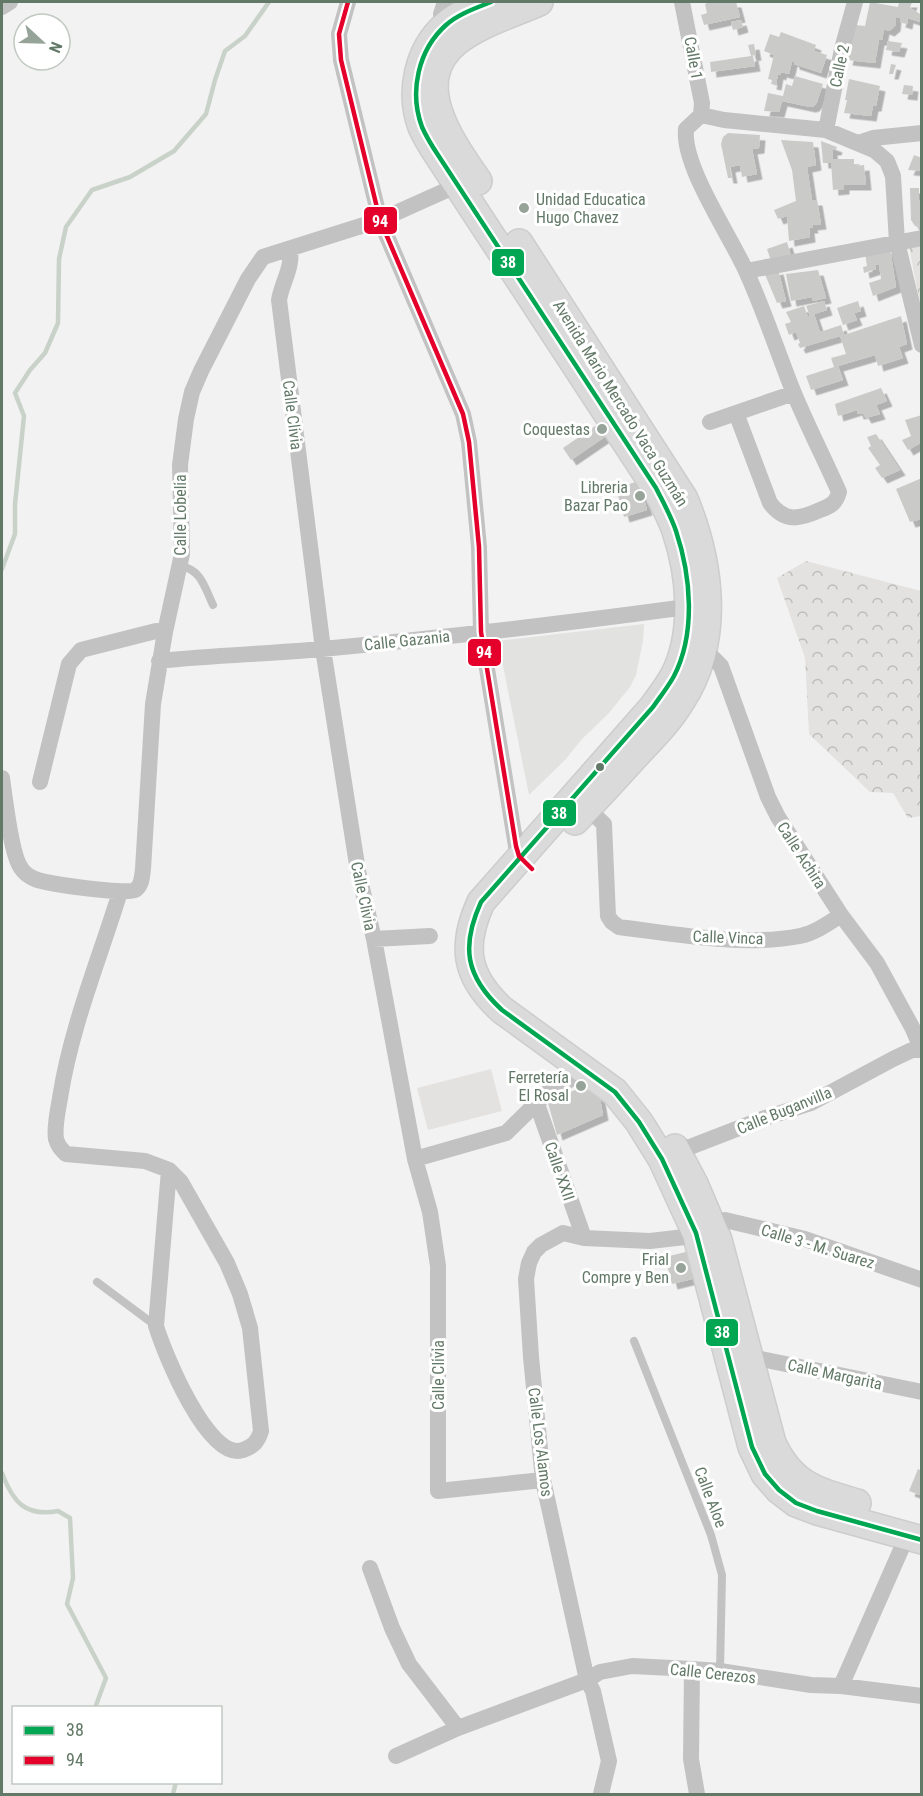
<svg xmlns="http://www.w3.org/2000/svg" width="923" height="1796" font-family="'Roboto Condensed',sans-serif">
<defs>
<pattern id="forest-crowns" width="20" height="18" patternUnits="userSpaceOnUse" patternTransform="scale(1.5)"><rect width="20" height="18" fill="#e4e2e0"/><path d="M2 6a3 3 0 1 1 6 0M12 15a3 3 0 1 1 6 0" fill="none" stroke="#bcbcb9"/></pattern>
<filter id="shadow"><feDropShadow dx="5.5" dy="5.5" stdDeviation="0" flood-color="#0004"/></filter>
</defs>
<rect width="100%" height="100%" fill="#f3f2f2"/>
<path fill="#e2e2e1" d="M644 624 643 641 636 675 630 687 609 713 582 739 565 760 529 795 498 641Z"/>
<path fill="#e4e2e0" d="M491 1069 502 1111 428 1130 417 1088Z"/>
<path fill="url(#forest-crowns)" d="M921 245V309L909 247Z
M806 561 921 591V816L908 818 893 793 870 792 809 734 805 658 777 578Z"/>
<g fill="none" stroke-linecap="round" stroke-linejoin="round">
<path stroke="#c9d2c9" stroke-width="4.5" d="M2 569 15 534V504L24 416 15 393 30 370 45 353 58 323 59 259 66 227 92 190 130 177 174 151 206 114 215 80 225 51 245 36 269 2
M2 1473C13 1502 25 1517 58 1511L70 1518 73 1578 67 1604 106 1678 95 1708
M173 1794 176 1782"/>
</g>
<path fill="#cacbc9" filter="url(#shadow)" d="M709 2H736L740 17 704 25 701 15 707 13 705 4Z
M870 2 898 7 899 2H912L910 8 922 15 920 22 908 18 907 24 900 22 901 18 896 17 895 26 889 31 884 29 882 40H879L875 63 847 60 856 25 865 26Z
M741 20 743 27 733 30 731 22Z
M781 32 816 45 814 51 827 55 821 73 794 64V62L792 61 789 74 781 72V75L778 74 776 85 771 84 772 80 768 79 774 55 764 51 770 34 779 37Z
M888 41 902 43 899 52 886 50Z
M754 44 756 55 751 56H753L755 66 711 72 710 62 751 56 748 45Z
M891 64 896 65 893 74H889Z
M795 76 823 84 817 102 814 106 810 107 782 101 779 112 764 111 768 93 783 96 786 84 792 86Z
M849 79 880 86 876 106H873L871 116 844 113 847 100H845Z
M904 85 913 86 912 95 902 94Z
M728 133 760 135 759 148 752 149 757 174 742 177 740 165 730 167 732 178H728L721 144 723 137Z
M781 140 813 142 816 165 807 167 812 200H817L821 224 812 225 813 228H809L810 237 789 241 787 216 778 219 774 210 796 201 792 170Z
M821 141 837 147 836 150H832L833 159H854V166L864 165 866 185H844V189L833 190 831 163H823Z
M914 155 922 158V171L908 170Z
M910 188H919V200H922V228L915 226 911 220Z
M787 242 791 256 771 261 767 249Z
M890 248 896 287 873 296 869 283 881 279 879 264 875 265 876 269 864 273 863 267 867 266 865 253Z
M778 269 786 301 777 303 764 272Z
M818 270 826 298 813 301 812 297 791 301 786 274Z
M824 301 827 310 814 314 820 332 841 325 844 335 901 316 907 344 899 347 903 358 878 366 875 355 838 366 843 380 811 390 806 376 834 367 831 358 846 354 840 336 800 348 798 344 800 343 796 332 789 335 785 324 791 322 786 312 804 306 808 317 810 316 806 306Z
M858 301 861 311 854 313 857 320 843 325 837 308Z
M881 388 887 401 876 405 880 414 866 418 863 413 858 414 857 410 838 416 835 404Z
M922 415V442L908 450 902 440 911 436 905 420Z
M601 422 609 434 571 460 563 448Z
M876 434 900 470 882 478 875 468 880 465 868 448 871 446 867 437Z
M922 478 920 483 922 487V519L910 522 896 489Z
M639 481 647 510 624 517 616 488Z
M585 1085 600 1098 603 1115 557 1135 548 1103Z
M690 1251 696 1278 672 1284 665 1257Z
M918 1469 922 1471V1491L920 1495 909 1491Z"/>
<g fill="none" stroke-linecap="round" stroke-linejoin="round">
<defs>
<path id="primary" d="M491 2C476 8 458 14 446 25 418 50 409 92 422 127 426 136 432 146 438 155L656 488C663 502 671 516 676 531 691 576 696 633 674 676 668 687 660 697 653 707L481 902C461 946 465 976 502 1010L615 1092 639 1122 662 1159 696 1233 752 1447 765 1474 779 1490 796 1503 817 1511 922 1540
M478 181C452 143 407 83 456 42 480 23 512 14 539 2
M519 243 684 499C710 562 721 640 681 701 669 721 653 737 637 754 617 776 596 799 575 821
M675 1148 694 1184 718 1240 772 1443C791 1485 816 1491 857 1503"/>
</defs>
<use href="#primary" stroke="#cccdcc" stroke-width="30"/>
<path stroke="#c1c2c1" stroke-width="8" d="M180 566C201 569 205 588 213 605
M97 1282 156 1326
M634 1341 711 1535 722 1575 720 1671"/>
<path stroke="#c1c2c1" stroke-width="16" d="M348 2 339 34 341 60 380 220 463 414 469 442 479 547 481 632 516 846 519 856
M445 2 441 14 446 24
M682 2 702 103 701 115
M2 7 10 2
M701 115 686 129C682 166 730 235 746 271 764 310 777 351 793 391 807 425 824 458 839 492 836 503 831 506 820 510 800 519 785 523 770 503L736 413
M701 115 724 120 826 130 874 150 887 161 893 176 897 242 922 345
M826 130 842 49 855 2
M858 143 873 138 922 133
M290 249C293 268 282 282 279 300L323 649 358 871 374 939 415 1159 430 1212 438 1266V1491L543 1480
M746 271 922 238
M710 422 794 393
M702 655 713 658 721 666 768 797 778 817 841 915 877 963 913 1029 922 1050
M159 661C214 655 268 654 322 649 441 638 560 624 679 608L688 616
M2 778C5 798 11 855 21 868 24 873 30 877 35 879 47 884 127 895 135 890 142 886 142 876 143 869L153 704 165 632 182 554 180 465 186 419 192 392 201 371 248 279 263 257 380 220 458 185
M40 782 69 664 81 650 156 631 165 632
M587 808 604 824 608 916 612 922 619 927C675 934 744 947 800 936 815 933 829 923 841 915
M120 892C99 960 71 1027 60 1098 58 1111 54 1126 56 1139 58 1146 61 1149 66 1154L145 1161 169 1170 181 1182 227 1263 240 1294 250 1328 261 1431C258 1441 254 1446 243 1450 208 1462 164 1352 156 1326L169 1170
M374 939 430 936
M537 1104 584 1238
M677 1152 765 1118 811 1103 893 1059 912 1050H922
M415 1159 506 1133 549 1091 575 1077 582 1067
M713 1225 725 1220 805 1239 922 1280
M749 1359H761L922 1392
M370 1568 392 1628 409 1664 458 1728
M692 1669 691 1759 697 1794
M841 1686 907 1536
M396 1756 458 1728 587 1680 600 1672 632 1666 692 1669 720 1671 811 1685 841 1686 922 1696
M601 1794 609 1761 593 1691 587 1680 543 1480 531 1357 526 1279 529 1263 534 1252 541 1245 563 1233 584 1238 650 1241 685 1237 696 1233"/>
<use href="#primary" stroke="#d9dad9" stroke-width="27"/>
<defs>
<path id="bus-1" d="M491 2C476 8 458 14 446 25 418 50 409 92 422 127 426 136 432 146 438 155L656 488C663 502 671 516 676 531 691 576 696 633 674 676 668 687 660 697 653 707L481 902C461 946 465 976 502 1010L615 1092 639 1122 662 1159 696 1233 752 1447 765 1474 779 1490 796 1503 817 1511 922 1540"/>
<path id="bus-2" d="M348 2 339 34 341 60 380 220 463 414 469 442 479 547 481 632 516 846 519 856 532 869"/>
</defs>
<use href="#bus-1" stroke="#fff" stroke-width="9"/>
<use href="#bus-2" stroke="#fff" stroke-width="9"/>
<use href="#bus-1" stroke="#00a651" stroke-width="4.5"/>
<use href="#bus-2" stroke="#e4002b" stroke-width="4.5"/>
</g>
<g fill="#95a398" stroke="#fff" stroke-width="2">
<circle cx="524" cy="208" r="6"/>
<circle cx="602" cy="429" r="6"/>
<circle cx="640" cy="496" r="6"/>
<circle cx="581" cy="1086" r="6"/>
<circle cx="681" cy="1268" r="6"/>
</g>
<circle fill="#637967" stroke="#fff" stroke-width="2" cx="600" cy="767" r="5"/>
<g text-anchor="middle" stroke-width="6" stroke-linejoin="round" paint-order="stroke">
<g font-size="16" fill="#637967" stroke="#fff">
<text transform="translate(694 58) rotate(80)" y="6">Calle 1</text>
<text transform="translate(839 66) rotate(-78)" y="6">Calle 2</text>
<text transform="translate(621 403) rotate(58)" y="6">Avenida Mario Mercado Vaca Guzmán</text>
<text transform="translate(293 415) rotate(83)" y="6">Calle Clivia</text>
<text transform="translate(180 515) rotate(-90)" y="6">Calle Lobelia</text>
<text transform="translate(407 640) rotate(-6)" y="6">Calle Gazania</text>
<text transform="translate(802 855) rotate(57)" y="6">Calle Achira</text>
<text transform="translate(364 896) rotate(78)" y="6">Calle Clivia</text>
<text transform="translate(728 937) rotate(2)" y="6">Calle Vinca</text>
<text transform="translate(784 1110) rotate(-22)" y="6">Calle Buganvilla</text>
<text transform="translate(560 1171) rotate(71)" y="6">Calle XXII</text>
<text transform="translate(818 1246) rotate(17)" y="6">Calle 3 - M. Suarez</text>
<text transform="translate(835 1374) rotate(12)" y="6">Calle Margarita</text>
<text transform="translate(438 1375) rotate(-90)" y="6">Calle Clivia</text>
<text transform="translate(541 1442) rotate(83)" y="6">Calle Los Alamos</text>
<text transform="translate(711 1497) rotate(69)" y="6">Calle Aloe</text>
<text transform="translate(713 1673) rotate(6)" y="6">Calle Cerezos</text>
</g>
<g font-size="16" fill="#637967" stroke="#fff" text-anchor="end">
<text x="536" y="205" text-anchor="start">Unidad Educatica<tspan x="536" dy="18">Hugo Chavez</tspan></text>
<text x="590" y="435">Coquestas</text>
<text x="628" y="493">Libreria<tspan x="628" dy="18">Bazar Pao</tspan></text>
<text x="569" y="1083">Ferretería<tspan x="569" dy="18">El Rosal</tspan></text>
<text x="669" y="1265">Frial<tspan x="669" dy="18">Compre y Ben</tspan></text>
</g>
</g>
<g stroke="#fff" stroke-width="2">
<rect x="363" y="206" width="35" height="29" rx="6" fill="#e4002b"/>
<rect x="491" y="248" width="34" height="29" rx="6" fill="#00a651"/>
<rect x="467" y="638" width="35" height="29" rx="6" fill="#e4002b"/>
<rect x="542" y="799" width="35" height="28" rx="6" fill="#00a651"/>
<rect x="705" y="1318" width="34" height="29" rx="6" fill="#00a651"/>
</g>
<g font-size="16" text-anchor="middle" font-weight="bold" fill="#fff">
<text x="380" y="227">94</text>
<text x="508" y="268">38</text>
<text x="484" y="658">94</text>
<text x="559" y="819">38</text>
<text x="722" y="1338">38</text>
</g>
<rect width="923" height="1796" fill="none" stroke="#637967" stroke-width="6"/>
<rect x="12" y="1706" width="210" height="78" fill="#ffffff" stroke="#c1c9c2" stroke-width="1.5"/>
<rect x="24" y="1726" width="30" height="9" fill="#00a651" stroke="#c1c9c2" stroke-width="1.5"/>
<text x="66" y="1736" font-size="18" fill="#637967">38</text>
<rect x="24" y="1756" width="30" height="9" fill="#e4002b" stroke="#c1c9c2" stroke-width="1.5"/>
<text x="66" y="1766" font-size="18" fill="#637967">94</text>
<g transform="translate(42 42) rotate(112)"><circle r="28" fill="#ffffff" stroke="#c1c9c2" stroke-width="1.5"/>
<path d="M0-4.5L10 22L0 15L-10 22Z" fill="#95a398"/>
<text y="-9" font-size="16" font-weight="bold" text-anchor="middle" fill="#637967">N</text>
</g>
</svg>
